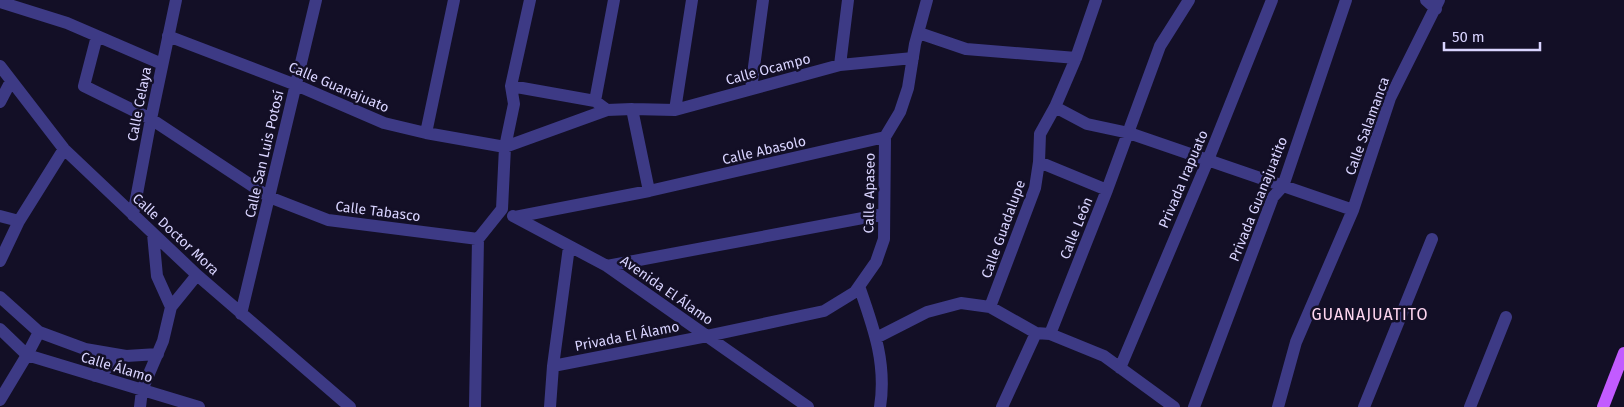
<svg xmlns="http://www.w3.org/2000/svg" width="1624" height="407" font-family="'Fira Sans',sans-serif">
<rect width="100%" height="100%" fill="#130f26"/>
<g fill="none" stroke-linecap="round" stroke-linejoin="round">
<path stroke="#3d3a85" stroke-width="12" d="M1096 0 1076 58 1055 107 1040 134 1039 162 1035 188 990 307 1036 333 1050 334 1104 356 1174 407
M1426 0 1436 9
M0 2 67 23 162 64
M919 33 966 49 1076 58
M97 36 84 86 151 119 269 197 328 220 478 239
M168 36 296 85 384 123 426 133 505 147 607 110
M840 65 848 0
M0 66 64 149 197 275 350 407
M511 86 595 101 607 110 632 109 649 191
M751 89 763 0
M595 101 614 0
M0 102 11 81
M1055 107 1087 124 1129 133 1353 210
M632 109 675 110 840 65 913 58
M675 110 692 0
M426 133 454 0
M1039 162 1107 190
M133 215 151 119 176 0
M0 216 19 221
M513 216 607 266 808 407
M515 217 649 191 885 137
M153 234 157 276 171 307
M0 261 19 221 64 149
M607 266 884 214
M859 286C873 326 887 363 880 407
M0 297 39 332 85 349 126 356 158 354
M241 314 316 0
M0 329 27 355 199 407
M1050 334 1107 190 1160 46 1189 0
M876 338 927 312 961 303 990 307
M553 366 707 336 824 311 855 292 876 262 884 239 885 137 900 112 908 88 915 44 927 0
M1120 368 1208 160 1272 0
M95 376 126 356
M0 400 27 355 39 332
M140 407 142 390 163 341 171 307 197 275
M475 407 478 239 502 209 505 147 514 104 511 86 530 0
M550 407 553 366 569 247
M1002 407 1036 333
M1194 407 1273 197 1283 186 1346 0
M1278 407 1296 342 1353 210 1390 98 1439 0
M1364 407 1432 239
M1470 407 1506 317"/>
<path stroke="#c25bff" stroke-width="12" d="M1603 407 1624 353"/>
</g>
<g text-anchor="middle" stroke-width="5" stroke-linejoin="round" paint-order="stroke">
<g font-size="14" fill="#d9d4ff" stroke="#130f26">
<text transform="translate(768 69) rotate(-15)" y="5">Calle Ocampo</text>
<text transform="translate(339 87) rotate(23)" y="5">Calle Guanajuato</text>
<text transform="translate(139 104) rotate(-79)" y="5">Calle Celaya</text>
<text transform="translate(1367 126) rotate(-70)" y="5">Calle Salamanca</text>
<text transform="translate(764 150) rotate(-13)" y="5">Calle Abasolo</text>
<text transform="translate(264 154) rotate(-77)" y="5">Calle San Luis Potosí</text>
<text transform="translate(1183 179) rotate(-67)" y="5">Privada Irapuato</text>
<text transform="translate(869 193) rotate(-89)" y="5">Calle Apaseo</text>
<text transform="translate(1258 199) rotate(-68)" y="5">Privada Guanajuatito</text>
<text transform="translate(378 211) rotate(7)" y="5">Calle Tabasco</text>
<text transform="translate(1076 228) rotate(-68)" y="5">Calle León</text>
<text transform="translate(1003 229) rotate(-70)" y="5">Calle Guadalupe</text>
<text transform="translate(176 234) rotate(43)" y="5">Calle Doctor Mora</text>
<text transform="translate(667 290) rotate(35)" y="5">Avenida El Álamo</text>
<text transform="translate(627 336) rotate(-11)" y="5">Privada El Álamo</text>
<text transform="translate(117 367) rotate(17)" y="5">Calle Álamo</text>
</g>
<g font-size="16" letter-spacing="1" fill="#ffd6f0" stroke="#130f26">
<text x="1370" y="320">GUANAJUATITO</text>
</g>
</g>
<path d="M1444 42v8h96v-8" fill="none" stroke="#d9d4ff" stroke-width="2.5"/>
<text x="1452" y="42" font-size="15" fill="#d9d4ff" stroke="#130f26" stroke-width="4" paint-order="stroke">50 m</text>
</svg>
